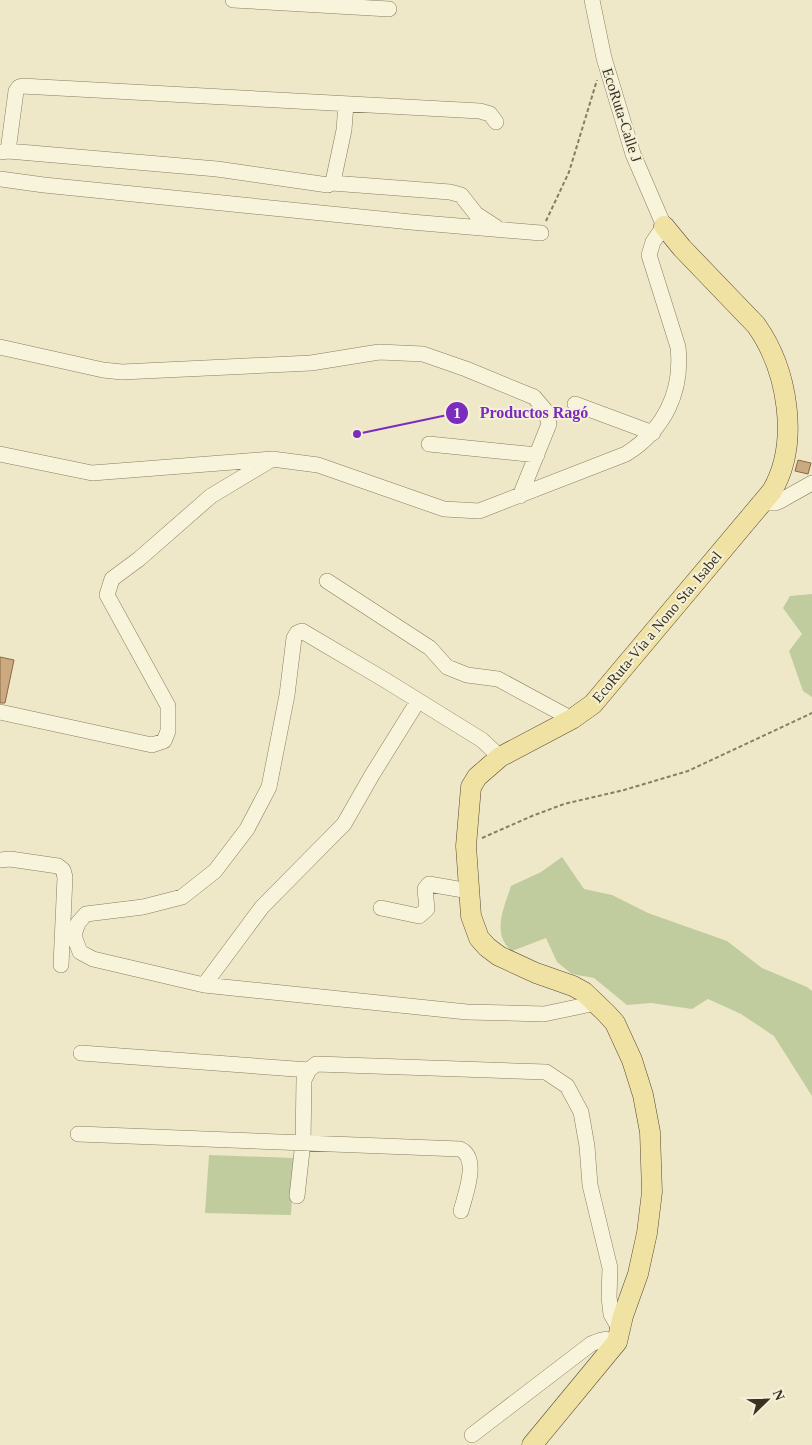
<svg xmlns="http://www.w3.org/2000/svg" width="812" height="1445" font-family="Georgia,serif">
<rect width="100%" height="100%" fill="#eee8c9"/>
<path fill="#c0cc9d" d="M812 594V697L803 691 789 651 802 634 783 608 790 596Z
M562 857 584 889 612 895 648 913 727 941 762 968 807 987 812 991V1096L774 1036 741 1014 708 999 692 1009 651 1003 627 1005 594 978 572 974 557 962 546 938 512 951C491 934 504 908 511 886L541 872Z
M209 1155 294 1158 291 1215 205 1213Z"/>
<path fill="#cbaa80" stroke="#896944" d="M798 460 811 463 808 474 795 471Z
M0 657 14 660 5 703H0Z"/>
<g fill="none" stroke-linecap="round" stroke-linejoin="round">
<defs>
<path id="minor" d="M233 0 354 7 355 0
M354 7 389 9
M8 151 217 169 328 185 332 183 334 177 344 130 346 104
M0 152 8 151 16 91 19 87 22 86 480 111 490 114 496 122
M0 179 44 185 411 222 541 233
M332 183 450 192 461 195 476 214 496 227
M0 347 103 370 122 372 311 363 379 352 423 354 466 369 534 397 545 410 549 424 520 496
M575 404 653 433
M429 444 537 455
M0 454 92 473 272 459 318 465 444 509 479 511 626 454C664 430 683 392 678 347L649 255 653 242 664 226 633 154 604 58 592 0
M762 503H775L780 501 812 483
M327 581 430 648 447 667 467 675 498 679 572 719
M0 712 152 745 164 741 168 731V706L107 595 112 579 139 559 211 496 271 460
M500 757 482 740 385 680 302 631 297 633 294 638 287 695 269 787 247 829 215 871 182 897 143 907 86 914 78 923 75 932 74 936 80 952 93 959 204 985 467 1012 544 1014 596 1003
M0 860 10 859 58 866 63 870 65 877 61 965
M381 908 419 916 427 909 425 889 429 884 469 891
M204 985 262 907 344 824 372 775 418 701
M81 1053 309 1070
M78 1134 460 1149C480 1158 465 1195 461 1211
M297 1196 303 1142 304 1080 309 1070 316 1064 546 1072 567 1086 581 1112 587 1146 590 1185 610 1268 609 1297 611 1314 620 1330
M472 1435 591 1344C601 1340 607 1337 617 1342"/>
<path id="major" d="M532 1445 617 1342 623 1316 638 1274 647 1233 652 1192 650 1132 643 1095 632 1060 615 1023 606 1013 584 992 573 986 536 973 499 956 487 947 479 938 471 916 466 846 471 787 477 777 500 757 572 719 593 704 772 491C800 443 788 370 756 325L682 248 664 226"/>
</defs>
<use href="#minor" stroke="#8a7c5e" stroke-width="16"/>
<use href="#major" stroke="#584932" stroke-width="21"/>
<path stroke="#8a7c5e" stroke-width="2" stroke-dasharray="4 2.5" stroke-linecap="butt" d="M546 221 569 172 597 80
M482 838 532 816 564 804 624 790 688 771 812 713"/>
<use href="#minor" stroke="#f8f4dc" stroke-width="15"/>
<use href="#major" stroke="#efe2a3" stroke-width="20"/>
</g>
<g text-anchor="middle" stroke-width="4" stroke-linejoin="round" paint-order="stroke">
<g font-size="15" fill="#3b3121" stroke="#f5f1d9">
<text transform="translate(622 115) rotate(72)" y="5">EcoRuta-Calle J</text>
<text transform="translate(657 627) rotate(-50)" y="5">EcoRuta-Vía a Nono Sta. Isabel</text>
</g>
</g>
<path fill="none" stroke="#7b2cbf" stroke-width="2" d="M357 434L457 413"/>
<g fill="#7b2cbf" stroke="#f5f1d9" stroke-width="2">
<circle cx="357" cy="434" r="5"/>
<circle cx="457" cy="413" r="12"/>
</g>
<g font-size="15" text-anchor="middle" font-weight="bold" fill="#fff">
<text x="457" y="418">1</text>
</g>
<g font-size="16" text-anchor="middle" font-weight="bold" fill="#7b2cbf" stroke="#f5f1d9" stroke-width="4" stroke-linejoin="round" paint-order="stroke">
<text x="534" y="418">Productos Ragó</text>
</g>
<g transform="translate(767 1400) rotate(67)" stroke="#f5f1d9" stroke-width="4" paint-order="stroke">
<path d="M0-4L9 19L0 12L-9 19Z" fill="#3b3121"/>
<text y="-8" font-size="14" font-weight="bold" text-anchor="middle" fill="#3b3121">N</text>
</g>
</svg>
